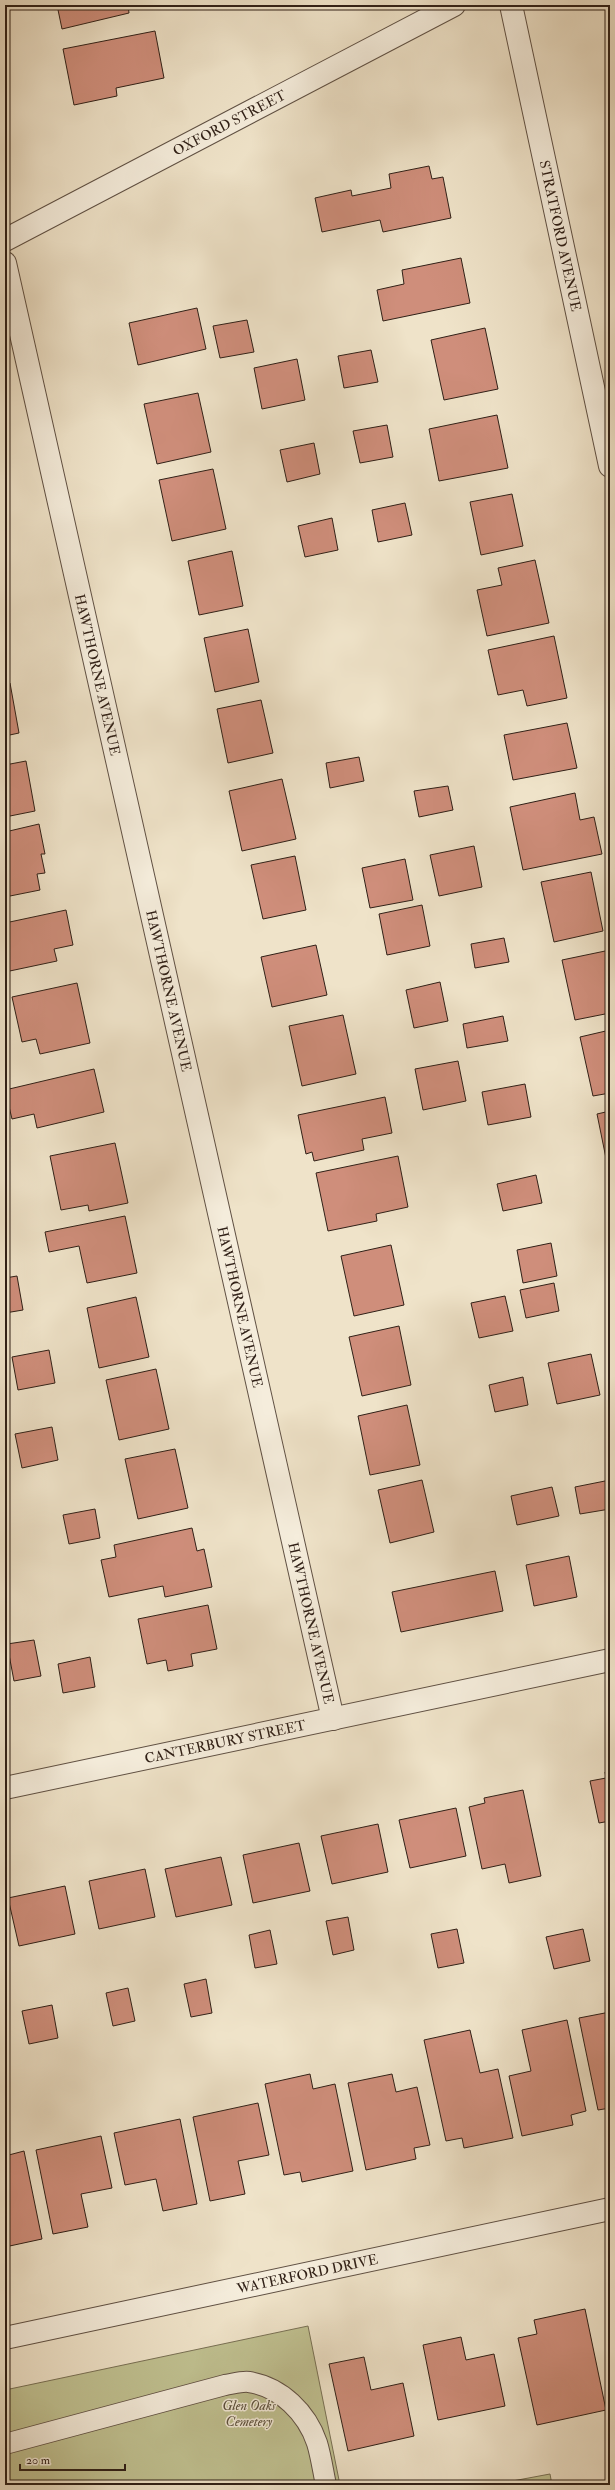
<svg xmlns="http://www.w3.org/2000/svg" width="615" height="2490" font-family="'IM FELL Double Pica',serif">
<rect width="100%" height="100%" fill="#efe3c9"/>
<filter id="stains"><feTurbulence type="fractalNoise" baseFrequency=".005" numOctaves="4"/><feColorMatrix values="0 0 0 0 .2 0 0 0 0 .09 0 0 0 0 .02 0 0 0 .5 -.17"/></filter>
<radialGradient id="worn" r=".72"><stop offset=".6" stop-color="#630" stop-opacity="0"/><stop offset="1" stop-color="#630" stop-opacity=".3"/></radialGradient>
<path fill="#c0c191" stroke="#787054" d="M308 2326 340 2485H5V2390Z
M550 2474 552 2485H491Z"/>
<path fill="#cf8e7b" stroke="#302017" d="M57 5H128L129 13 62 29Z
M155 31 164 78 116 88 117 96 74 105 63 49Z
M429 166 432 179 443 177 451 218 383 232 380 220 322 232 315 198 351 190 352 196 391 188 389 174Z
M461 258 470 303 383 321 377 290 404 284 402 270Z
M197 308 206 349 138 365 129 323Z
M247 320 254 352 220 358 213 326Z
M485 328 498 389 444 400 431 340Z
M371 350 378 382 344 388 338 356Z
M297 359 305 400 262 409 254 368Z
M198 393 211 452 157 464 144 404Z
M497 415 508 468 439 481 429 429Z
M387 425 393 457 360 463 353 431Z
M314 443 320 474 287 482 280 450Z
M213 469 226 529 172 541 159 480Z
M512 494 523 546 481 555 470 502Z
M405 503 412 535 378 542 372 510Z
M332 518 338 550 305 557 298 526Z
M232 551 243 606 199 615 188 561Z
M535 560 549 623 487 636 477 590 502 585 498 568Z
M248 629 259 682 215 692 204 638Z
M554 636 567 698 527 706 523 690 498 695 488 650Z
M10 683 19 733 5 736V684Z
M261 700 273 753 228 763 217 709Z
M567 723 577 768 513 780 504 735Z
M359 757 364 781 330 788 326 763Z
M26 761 35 811 5 817V765Z
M282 779 296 839 242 851 229 791Z
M448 786 453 810 419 817 414 791Z
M575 793 580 820 594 817 602 854 523 870 510 807Z
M39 824 45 854H41L45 873 37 874 40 890 5 897V832Z
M474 846 482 887 439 896 430 855Z
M295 856 306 910 263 919 251 865Z
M405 859 413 900 370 908 362 868Z
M591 872 603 931 554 942 541 882Z
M422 905 430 946 387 955 379 914Z
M66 910 73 945 54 949 57 961 5 972V923Z
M504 938 509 962 475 968 471 944Z
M316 945 327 995 272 1007 261 957Z
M610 950V1013L575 1020 562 960Z
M440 982 448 1021 414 1028 406 990Z
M77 983 90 1043 40 1054 36 1039 22 1042 12 997Z
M343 1015 356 1074 302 1086 289 1026Z
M503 1016 508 1041 467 1048 463 1024Z
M610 1030V1093L593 1096 580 1037Z
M458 1061 466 1101 423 1110 415 1069Z
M94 1069 104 1112 37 1128 34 1114 12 1119 5 1090Z
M525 1084 531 1117 488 1125 482 1092Z
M385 1097 392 1133 362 1139 364 1150 314 1161 312 1152 306 1154 298 1115Z
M610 1111V1173H609L597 1114Z
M115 1143 128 1203 89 1211 88 1205 61 1210 50 1156Z
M398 1156 408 1207 376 1214 377 1221 328 1231 316 1173Z
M536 1175 542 1203 503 1211 497 1184Z
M125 1216 137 1273 87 1283 79 1246 49 1252 45 1232Z
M551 1243 557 1276 523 1283 517 1250Z
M391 1245 404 1305 354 1316 341 1256Z
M17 1276 23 1310 5 1313V1278Z
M554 1283 559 1311 526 1318 520 1290Z
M505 1296 513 1331 479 1338 471 1303Z
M136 1297 149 1357 99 1368 87 1308Z
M399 1326 411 1385 362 1396 349 1337Z
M49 1350 55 1383 18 1390 12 1357Z
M591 1354 600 1395 557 1404 548 1363Z
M156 1369 169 1429 119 1440 106 1380Z
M523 1377 528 1405 495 1412 489 1385Z
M407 1405 420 1465 370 1475 358 1416Z
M52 1427 58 1460 22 1468 15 1434Z
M175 1449 188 1508 138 1519 125 1459Z
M422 1480 434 1532 390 1543 378 1490Z
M610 1480V1509L580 1514 575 1487Z
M552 1487 559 1516 517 1525 511 1496Z
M95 1509 100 1538 69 1544 63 1515Z
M192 1528 197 1551 204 1549 212 1587 165 1597 163 1586 109 1597 101 1560 116 1557 114 1545Z
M569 1556 577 1597 534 1606 526 1565Z
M495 1571 503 1611 401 1632 392 1592Z
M208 1605 217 1649 191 1654 193 1666 168 1671 166 1660 147 1664 138 1619Z
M34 1640 41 1676 14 1681 7 1644Z
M90 1657 95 1687 63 1693 58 1664Z
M610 1771V1821L599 1823 590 1781 606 1778 605 1772Z
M523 1790 541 1876 509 1883 505 1864 482 1869 469 1807 485 1803 484 1798Z
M456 1808 466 1856 410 1868 399 1820Z
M378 1824 388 1872 332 1884 321 1836Z
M299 1843 310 1891 253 1903 243 1855Z
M221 1857 232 1905 176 1917 165 1869Z
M145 1869 155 1917 99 1929 89 1881Z
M65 1886 75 1934 19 1946 8 1898Z
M348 1917 354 1950 333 1955 326 1921Z
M457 1929 464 1963 438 1968 431 1934Z
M583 1929 590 1961 554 1969 546 1937Z
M270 1930 277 1964 255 1968 249 1935Z
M206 1979 212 2013 191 2017 184 1984Z
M128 1988 135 2021 113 2026 106 1993Z
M52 2005 58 2038 29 2044 22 2011Z
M610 2012V2108L598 2110 579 2018Z
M567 2020 586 2111 571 2115 573 2125 522 2136 509 2076 531 2071 522 2030Z
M470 2030 480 2073 498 2069 513 2138 464 2148 462 2138 446 2141 424 2040Z
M310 2074 313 2089 335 2084 353 2171 302 2182 300 2172 284 2175 265 2084Z
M392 2074 396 2092 417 2087 430 2145 414 2148 416 2159 366 2170 348 2083Z
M258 2103 269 2155 238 2161 245 2194 210 2201 193 2117Z
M180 2119 197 2204 163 2211 156 2179 125 2185 114 2133Z
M101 2136 112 2188 81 2194 88 2227 53 2234 36 2150Z
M24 2151 42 2239 5 2247V2156Z
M585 2309 606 2410 537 2425 518 2338 537 2334 534 2320Z
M461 2337 466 2360 494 2354 505 2406 438 2420 423 2345Z
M364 2357 371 2390 403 2383 414 2436 348 2451 329 2364Z"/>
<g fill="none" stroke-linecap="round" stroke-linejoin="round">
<defs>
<path id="lane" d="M5 2444 225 2385C232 2384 242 2381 249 2382 281 2387 307 2413 317 2443 321 2456 323 2471 326 2485"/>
<g id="street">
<path id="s1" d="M511 5 610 466"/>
<path id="s2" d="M5 240 454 5"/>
<path id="s3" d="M5 263 333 1719"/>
<path id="s4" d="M5 1788 610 1660"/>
<path id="s5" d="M5 2338 610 2209"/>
</g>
</defs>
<use href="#lane" stroke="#605144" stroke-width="22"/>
<use href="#street" stroke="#605144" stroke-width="24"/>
<use href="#lane" stroke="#f5eddc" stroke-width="20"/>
<use href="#street" stroke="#f5eddc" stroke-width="22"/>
</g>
<g text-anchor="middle" stroke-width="3" stroke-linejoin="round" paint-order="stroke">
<g font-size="14" fill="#302017" stroke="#f5eddc">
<text dy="5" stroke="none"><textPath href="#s2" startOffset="253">OXFORD STREET</textPath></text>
<text dy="5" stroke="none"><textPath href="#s1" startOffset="236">STRATFORD AVENUE</textPath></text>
<text dy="5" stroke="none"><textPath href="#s3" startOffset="422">HAWTHORNE AVENUE</textPath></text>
<text dy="5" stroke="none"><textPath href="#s3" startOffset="746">HAWTHORNE AVENUE</textPath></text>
<text dy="5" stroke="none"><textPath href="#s3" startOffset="1070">HAWTHORNE AVENUE</textPath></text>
<text dy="5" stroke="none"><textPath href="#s3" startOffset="1394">HAWTHORNE AVENUE</textPath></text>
<text dy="5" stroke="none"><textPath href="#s4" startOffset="225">CANTERBURY STREET</textPath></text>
<text dy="5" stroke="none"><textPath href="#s5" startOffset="309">WATERFORD DRIVE</textPath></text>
</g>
<g font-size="14" font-style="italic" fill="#5b503c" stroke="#f5eddc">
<text x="249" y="2410">Glen Oaks<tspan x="249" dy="16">Cemetery</tspan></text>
</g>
</g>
<rect width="615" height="2490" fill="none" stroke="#efe3c9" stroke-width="20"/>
<rect x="6" y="6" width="603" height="2478" fill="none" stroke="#302017" stroke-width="2"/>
<rect x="10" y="10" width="595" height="2470" fill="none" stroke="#302017"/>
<path d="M20 2464v6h105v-6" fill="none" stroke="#302017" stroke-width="2"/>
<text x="26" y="2464" font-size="12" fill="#302017" stroke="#f5eddc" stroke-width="3" paint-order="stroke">20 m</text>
<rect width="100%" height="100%" filter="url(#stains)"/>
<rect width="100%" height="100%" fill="url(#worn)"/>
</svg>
